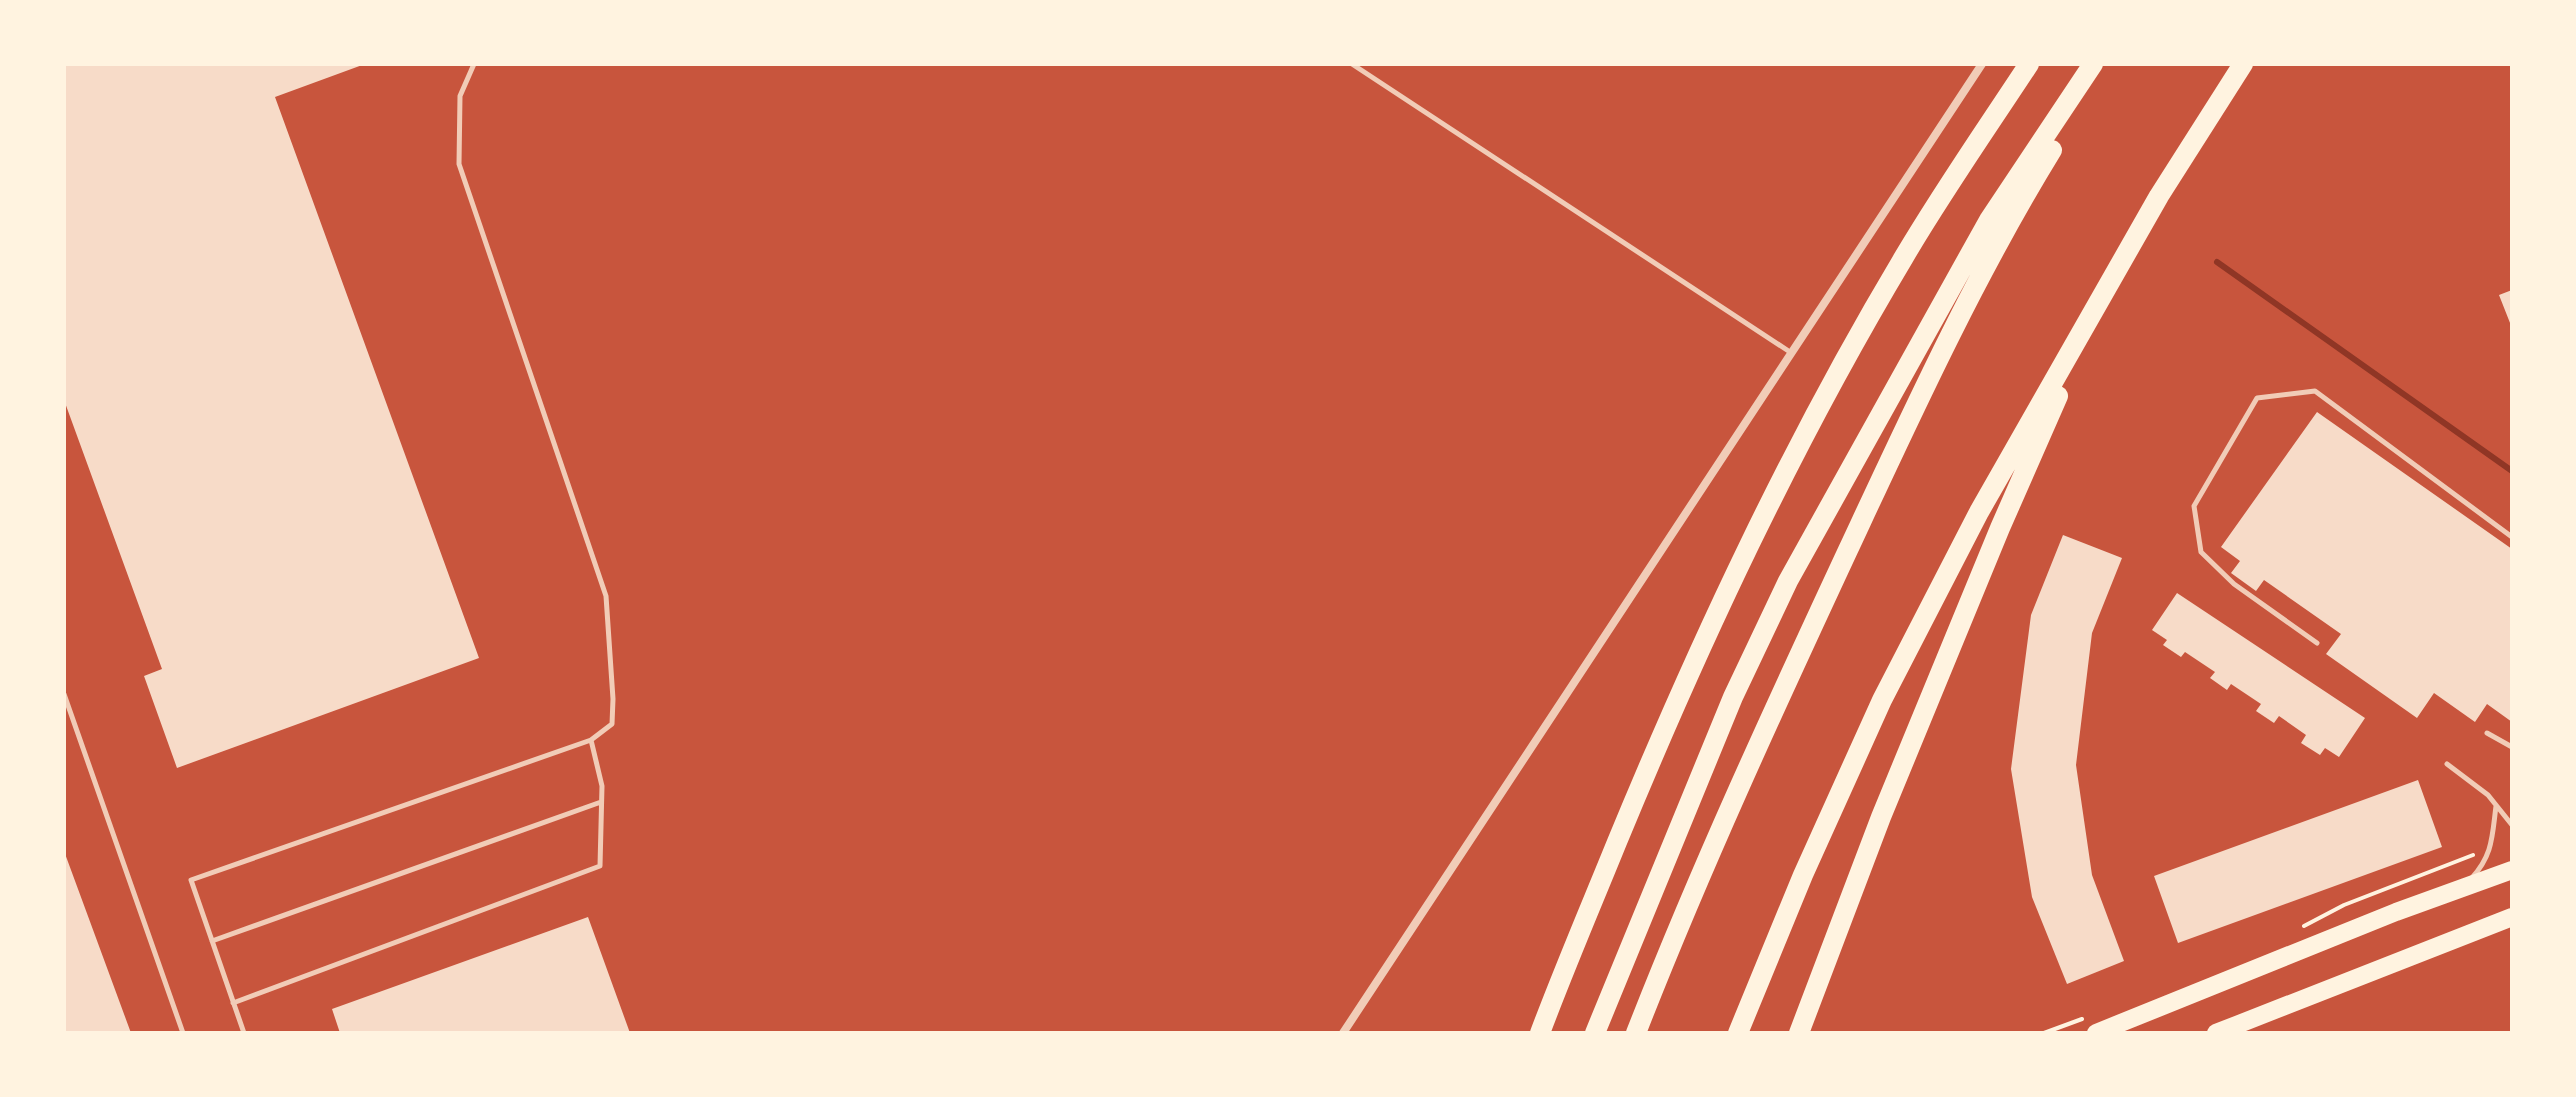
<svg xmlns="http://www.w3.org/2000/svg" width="2576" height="1097" font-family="'Source Serif 4',serif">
<rect width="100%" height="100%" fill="#c8553d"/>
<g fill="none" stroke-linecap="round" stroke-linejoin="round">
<path stroke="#8f3625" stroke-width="6" d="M2217 262 2512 471"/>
</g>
<path fill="#f7dbc8" d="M64 64H365L275 97 479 658 177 768 144 676 162 669 64 400Z
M2512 290V328L2499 295Z
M2317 412 2512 549V722L2487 704 2475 722 2434 693 2417 718 2326 654 2341 634 2264 580 2256 591 2231 573 2240 561 2221 547Z
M2063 535 2122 558 2092 633 2076 765 2092 875 2124 961 2067 984 2032 897 2011 769 2031 615Z
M2177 593 2365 718 2339 757 2325 748 2320 755 2301 743 2306 735 2279 716 2274 723 2256 711 2261 704 2231 684 2227 690 2210 678 2215 672 2185 652 2181 657 2163 645 2167 640 2152 630Z
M2418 780 2442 847 2178 943 2154 876Z
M64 851 131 1033H64Z
M588 917 630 1033H340L332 1009Z"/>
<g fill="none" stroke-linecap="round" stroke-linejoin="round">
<path stroke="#fff3e0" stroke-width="4" d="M2304 926 2344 905 2473 855
M2044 1033 2082 1019"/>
<path stroke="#f1ccb7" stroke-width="5" d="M474 64 460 96 459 164 606 596 613 699 612 724 591 740
M1352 64 1790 352
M2317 643 2234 584 2201 552 2194 506 2257 398 2315 391 2512 537
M64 694 183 1033
M2487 733 2512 747
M2447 764 2488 795 2512 825
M2471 879C2493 855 2492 837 2496 806
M212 941 601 802
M233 1003 600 866 602 786 591 740 191 880 244 1033"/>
<path stroke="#f1ccb7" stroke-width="8" d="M1343 1033 1982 64"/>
<path stroke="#fff3e0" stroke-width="18" d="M2096 1033 2396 912 2512 870
M2216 1033 2512 917"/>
<path stroke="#fff3e0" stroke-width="20" d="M1540 1033C1564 969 1591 906 1617 842 1700 641 1792 444 1904 257 1943 191 1987 128 2029 64
M1595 1033 1733 697 1788 581 1989 220 2093 64
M1636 1033C1700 869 1774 709 1848 550 1911 415 1974 277 2052 150
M1738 1033 1803 875 1882 700 1979 512 2159 196 2243 64
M1799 1033 1881 817 2000 528 2058 396"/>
</g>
<rect width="2576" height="1097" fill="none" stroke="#fff3e0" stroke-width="132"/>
</svg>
